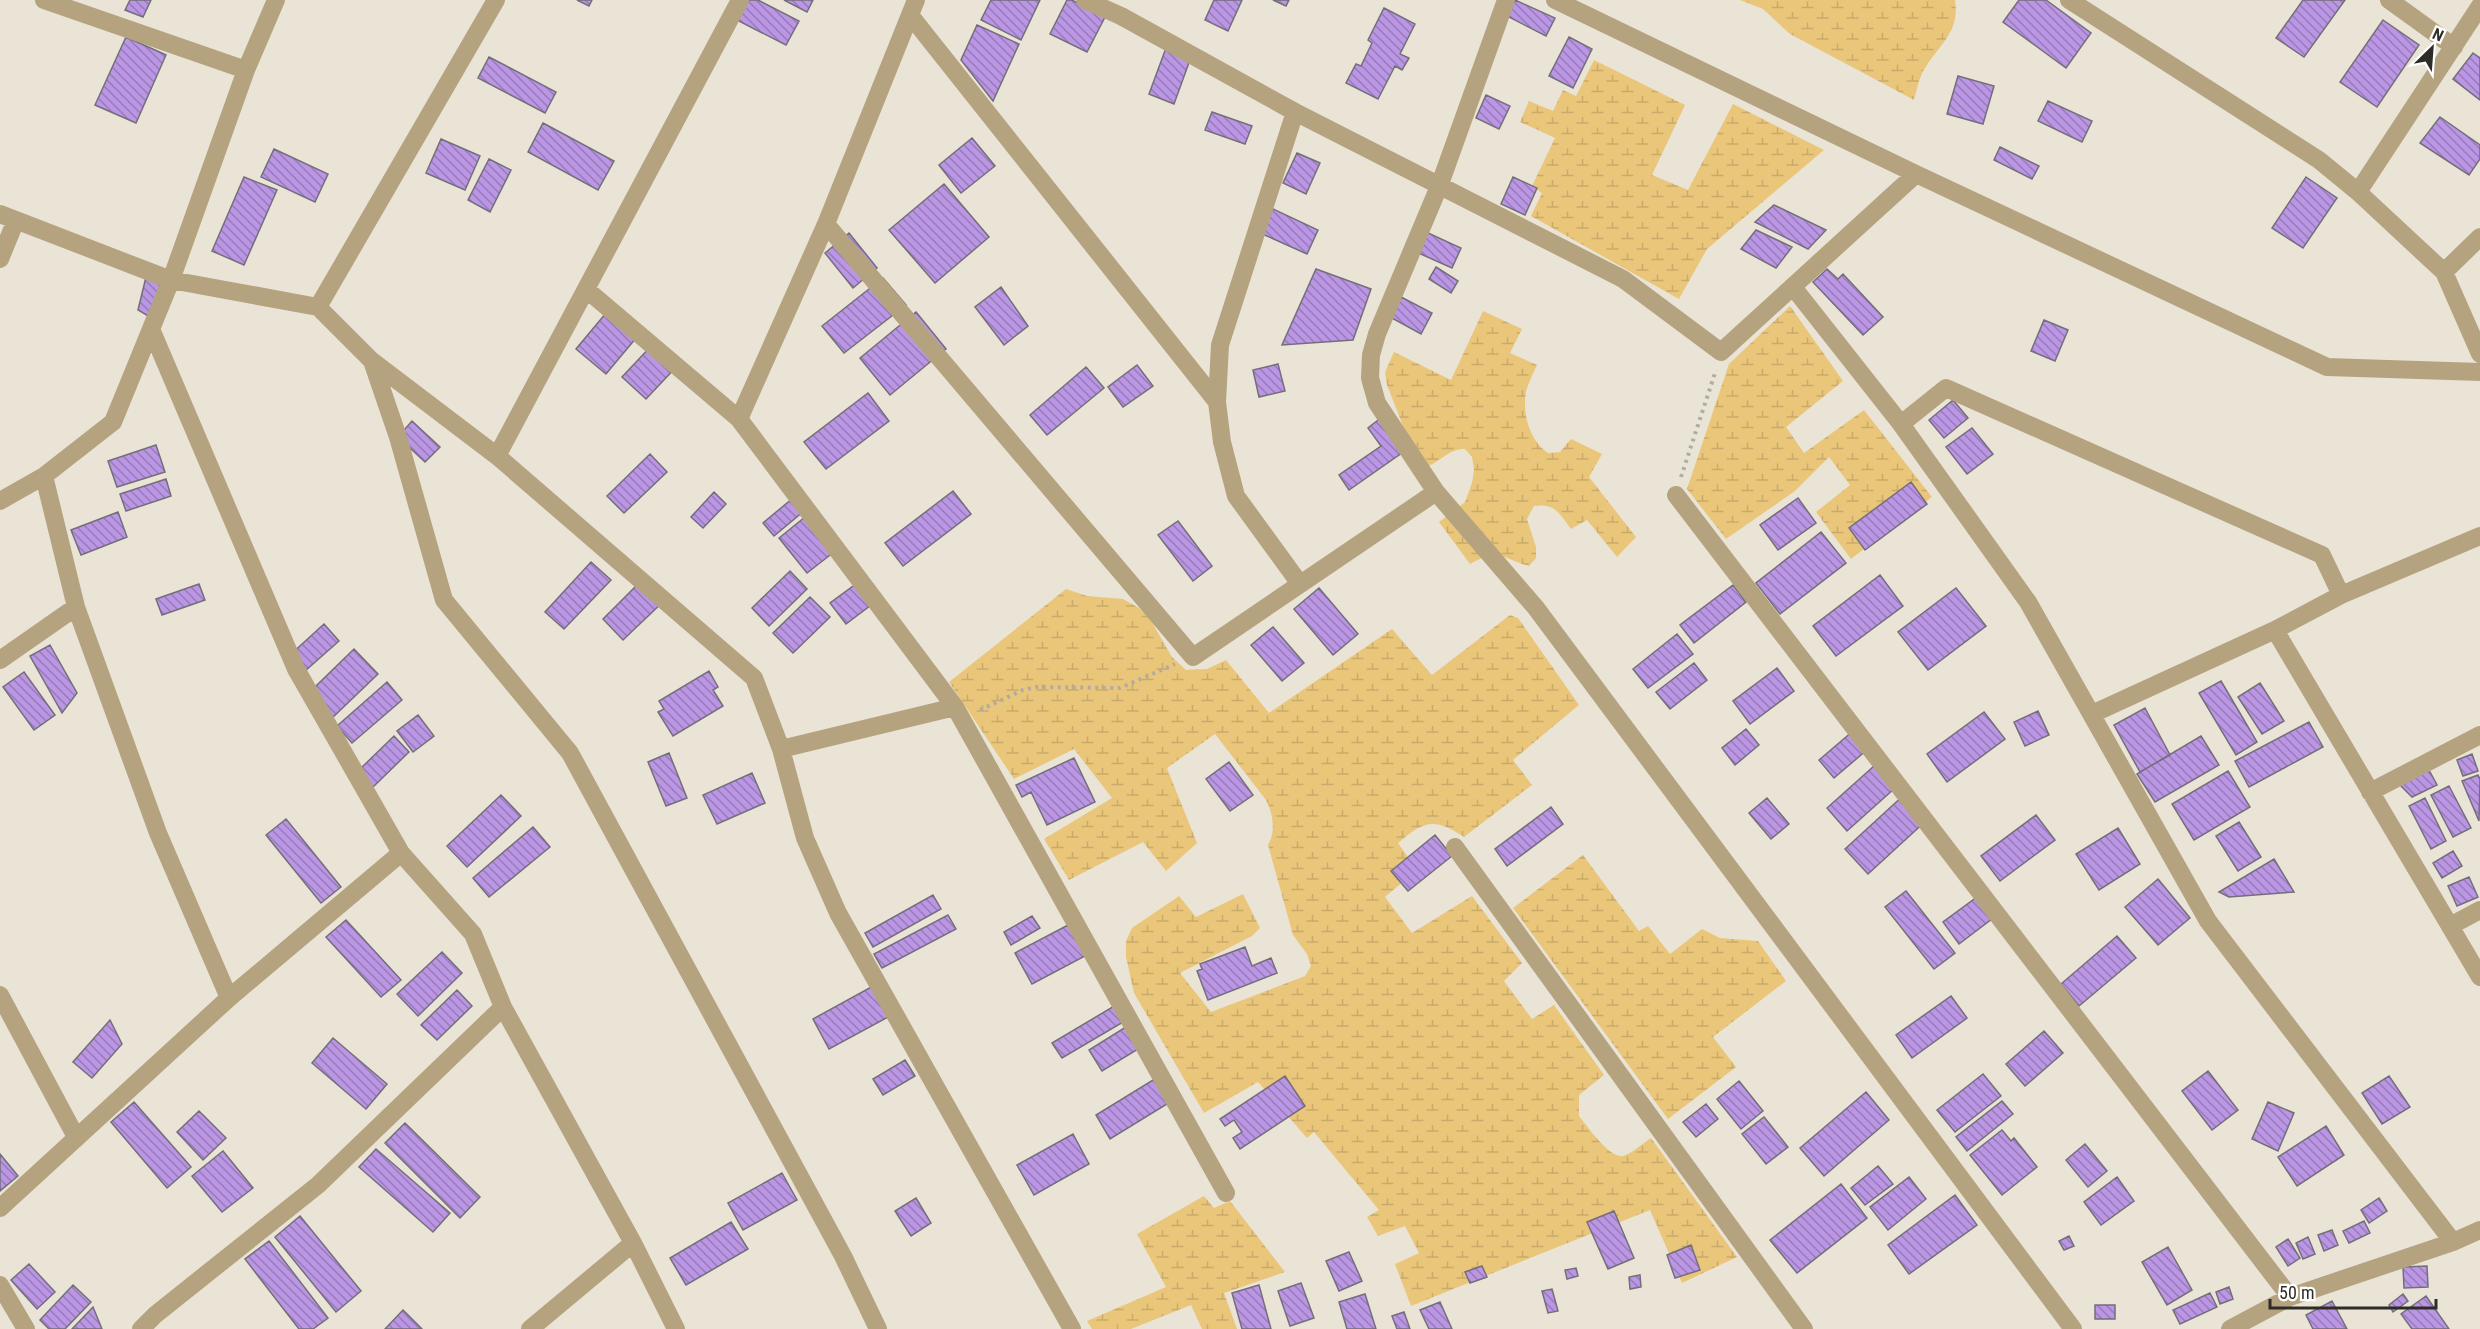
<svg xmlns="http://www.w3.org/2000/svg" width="2480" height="1329" font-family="'Roboto Condensed',sans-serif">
<defs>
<pattern id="wetland-marsh" width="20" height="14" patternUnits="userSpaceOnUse" patternTransform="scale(1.5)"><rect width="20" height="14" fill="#eac67a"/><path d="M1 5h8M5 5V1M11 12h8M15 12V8" fill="none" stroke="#c9aa6a"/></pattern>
<pattern id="building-back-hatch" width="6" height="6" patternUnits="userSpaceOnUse" patternTransform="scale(1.5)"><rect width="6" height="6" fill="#bb96e4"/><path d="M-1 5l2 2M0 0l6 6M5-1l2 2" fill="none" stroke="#987bb9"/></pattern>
</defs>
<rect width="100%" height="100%" fill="#eae4d7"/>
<path fill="url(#wetland-marsh)" d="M1740 0H1955C1960 32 1940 44 1925 68 1919 77 1917 90 1914 100L1790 34 1763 9Z
M1594 60 1685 105 1652 175 1688 190 1733 104 1824 150 1707 249 1679 299 1531 216 1542 193 1532 186 1555 138 1520 122 1529 101 1553 111 1563 90 1576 96Z
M1790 306 1843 381 1786 427 1804 453 1864 410 1932 497 1851 559 1816 512 1850 485 1829 457 1795 491 1726 539 1687 489 1729 364Z
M1483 311 1522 329 1510 353 1537 365C1533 374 1528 383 1526 392 1522 414 1530 441 1548 453L1560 452 1571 439 1602 454 1589 477 1636 537 1617 557 1587 520 1571 529C1559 513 1555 503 1534 506L1527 519 1536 547V558L1529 566C1499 558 1502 547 1470 564L1439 522 1465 502 1472 483 1474 470 1472 457 1465 449C1446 448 1436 469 1419 467L1387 385 1385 372 1394 352 1451 380Z
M1066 589 1087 596 1123 599 1139 608 1150 619 1172 657 1186 670 1207 669 1226 660 1269 713 1392 629 1432 675 1510 615 1518 618 1579 705 1513 760 1532 785 1464 837C1434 817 1424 821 1398 843L1417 870 1385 897 1412 933 1472 896 1522 963 1504 981 1532 1019 1554 1005 1604 1075 1579 1095V1116C1587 1126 1610 1159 1623 1156 1633 1153 1643 1143 1651 1138L1737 1257 1682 1283 1650 1210 1411 1306 1395 1264 1419 1253 1405 1226 1378 1236 1367 1217 1379 1210 1314 1132 1307 1138 1258 1082 1204 1113 1134 993 1126 957V941L1132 928 1179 896 1196 917 1243 894 1260 928 1252 936 1180 973 1211 1012 1305 976 1311 966 1307 954 1293 935 1268 845C1276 832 1273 813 1266 800L1215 734 1167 768 1197 843 1166 871 1143 842 1069 880 1044 839 1112 798 1074 749 1014 779 949 682Z
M1583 855 1639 931 1648 926 1670 954 1702 929 1720 938 1758 941 1786 981 1713 1037 1736 1067 1668 1119 1513 908Z
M1204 1196 1214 1208 1230 1201 1285 1272 1224 1293 1237 1329H1202L1191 1305 1131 1329H1092L1087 1321 1166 1287 1137 1234Z"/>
<path fill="url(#building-back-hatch)" stroke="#736e7a" stroke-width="1.5" d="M130 0H151L143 17 125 10Z
M577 0H592L589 6Z
M740 0H758L799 21 786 45 731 17Z
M784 0H813L807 12Z
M991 0H1040L1021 40 981 20Z
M1067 0H1072L1105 17 1087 52 1050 34Z
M1214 0H1242L1228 31 1205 20Z
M1273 0H1289L1286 6Z
M1515 0 1555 18 1546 36 1507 16Z
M2019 0H2046L2091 33 2066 68 2003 22Z
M2303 0H2345L2304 57 2276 38Z
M1384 8 1415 24 1400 54 1409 58 1402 70 1395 66 1378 99 1346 83 1356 64 1361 66 1372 43 1368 40Z
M2383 20 2419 45 2377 107 2340 82Z
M977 25 1019 44 993 101 961 60Z
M126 37 166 55 136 123 95 105Z
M1569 37 1592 49 1573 88 1549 76Z
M1166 48 1191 57 1174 104 1149 94Z
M2473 53 2480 58V100L2453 79Z
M489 57 556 92 545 113 478 78Z
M1958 76 1994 86 1983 124 1947 114Z
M1486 95 1510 106 1499 129 1476 118Z
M2048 101 2092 121 2082 142 2038 121Z
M1212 112 1252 126 1245 144 1205 130Z
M2440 117 2480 145V159L2469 175 2420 143Z
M543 123 614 161 598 190 528 152Z
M972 138 995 166 961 193 939 165Z
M441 139 480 156 465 190 426 173Z
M2000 147 2039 166 2032 179 1994 160Z
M274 149 328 174 315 202 261 177Z
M1297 153 1320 163 1306 194 1283 183Z
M489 159 511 170 490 212 468 200Z
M244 177 277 190 244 265 212 251Z
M1513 177 1537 188 1525 215 1501 204Z
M2306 177 2337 198 2303 248 2272 228Z
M944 184 989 237 935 283 889 230Z
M1774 205 1826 230 1808 249 1755 222Z
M1269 207 1318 230 1307 254 1258 232Z
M1415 227 1461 248 1452 268 1405 247Z
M1756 230 1792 247 1776 268 1741 249Z
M849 233 877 268 853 288 825 253Z
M1436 267 1458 281 1451 293 1429 279Z
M1316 269 1371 289 1353 340 1282 345Z
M1827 269 1838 279 1843 274 1883 317 1863 335 1813 282Z
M146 277 164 282 155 320 138 310Z
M883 278 906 305 844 353 822 326Z
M1001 287 1028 326 1004 345 975 307Z
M1401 297 1432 313 1421 334 1390 317Z
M611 307 641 332 606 374 576 349Z
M916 312 946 349 890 395 860 358Z
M2044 320 2068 330 2055 361 2031 351Z
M654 343 678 365 646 399 622 377Z
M1278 364 1285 391 1259 397 1253 370Z
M1137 365 1153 386 1123 407 1108 387Z
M1086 367 1104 388 1047 435 1030 415Z
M868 393 889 421 826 469 804 442Z
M1953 400 1968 418 1944 438 1929 420Z
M1382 417 1406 450 1349 490 1339 475 1381 446 1368 428Z
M412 421 440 447 425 462 398 437Z
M1972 428 1993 454 1967 474 1946 447Z
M156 445 165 472 117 487 108 461Z
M650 454 667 472 624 513 607 496Z
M166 479 171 496 126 511 120 494Z
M1911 482 1927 504 1865 550 1849 528Z
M953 491 971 514 903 566 885 543Z
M714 492 726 504 703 528 691 517Z
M799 493 810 506 774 536 763 523Z
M1798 498 1816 523 1778 550 1760 525Z
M118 512 127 537 81 555 71 530Z
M805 517 834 552 807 573 779 538Z
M1178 521 1212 566 1193 581 1158 535Z
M1821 532 1846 563 1780 614 1756 583Z
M591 562 611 580 564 629 545 612Z
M790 571 807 589 769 626 752 608Z
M1880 575 1903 606 1836 656 1813 626Z
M646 576 667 598 623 640 603 619Z
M860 581 875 602 846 624 830 603Z
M199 584 205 600 162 615 156 599Z
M1733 585 1746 602 1694 643 1680 625Z
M1319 588 1358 634 1333 655 1294 609Z
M1956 588 1986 626 1928 670 1898 632Z
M810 597 830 617 793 653 773 633Z
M324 624 339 641 305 671 290 655Z
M1273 627 1304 663 1282 681 1251 645Z
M1677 634 1693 654 1648 688 1633 669Z
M50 645 77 693 62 713 30 656Z
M354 649 378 674 331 719 315 687Z
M1694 663 1707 680 1670 709 1656 692Z
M1777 668 1794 691 1750 724 1733 701Z
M709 671 718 687 713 690 723 706 673 736 658 712 664 709 659 701Z
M24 672 55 715 34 730 3 687Z
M2221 681 2257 742 2236 755 2199 693Z
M387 682 402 700 352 743 337 726Z
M2260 683 2284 721 2262 734 2238 697Z
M2145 708 2170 755 2140 772 2114 725Z
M2038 711 2049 735 2025 746 2014 722Z
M1984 712 2005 739 1947 782 1927 754Z
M418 715 434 736 413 752 397 731Z
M2309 722 2323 747 2249 787 2235 761Z
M1746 729 1759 745 1735 765 1722 748Z
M1853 731 1868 749 1834 778 1819 760Z
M394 736 409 752 371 789 356 773Z
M2201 736 2219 765 2155 802 2137 774Z
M669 753 687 798 666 806 648 762Z
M2472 754 2478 771 2463 776 2457 760Z
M1074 758 1095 802 1047 825 1031 792 1022 797 1016 785Z
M1229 762 1253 795 1230 811 1206 779Z
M1874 766 1895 788 1847 831 1827 808Z
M2429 770 2437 785 2412 797 2400 785Z
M2228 771 2250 807 2194 840 2172 804Z
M752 773 765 803 717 824 703 795Z
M2478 775 2480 779 2479 821 2462 781Z
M2449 786 2471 828 2453 837 2431 795Z
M1905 794 1928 819 1868 874 1845 849Z
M501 795 521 816 467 867 447 846Z
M1767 798 1789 824 1771 839 1749 813Z
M2425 798 2446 841 2431 849 2409 806Z
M1551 807 1563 824 1507 866 1495 849Z
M2036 815 2055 840 2000 881 1981 856Z
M286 819 341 887 321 903 266 835Z
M2239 822 2261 857 2238 871 2216 836Z
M533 827 550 847 489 897 473 878Z
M2118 828 2140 864 2099 890 2076 854Z
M1435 835 1452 856 1408 891 1391 871Z
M2453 851 2462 866 2442 878 2433 863Z
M2274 859 2294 892 2229 897 2219 892Z
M2469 877 2478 897 2457 906 2448 886Z
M2158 879 2190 918 2158 945 2125 907Z
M1906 891 1955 953 1934 969 1885 907Z
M1981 894 1997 915 1959 944 1943 922Z
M933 895 941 909 873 947 865 933Z
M948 915 956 929 882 968 874 954Z
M1032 916 1040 928 1011 945 1004 932Z
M346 920 401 980 381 997 326 937Z
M1068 925 1085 956 1032 984 1015 953Z
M2117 936 2136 958 2079 1006 2061 984Z
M1245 947 1252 966 1271 958 1277 973 1208 1000 1197 971 1202 969 1200 964Z
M442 952 462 973 418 1016 397 994Z
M884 980 901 1010 829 1049 813 1019Z
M457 990 472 1006 437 1040 421 1025Z
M1951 996 1967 1018 1912 1058 1896 1035Z
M1121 1002 1130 1018 1062 1058 1052 1043Z
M110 1020 122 1044 92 1078 73 1062Z
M1129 1025 1143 1046 1102 1071 1089 1050Z
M2044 1031 2063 1053 2025 1086 2006 1064Z
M333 1038 387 1084 366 1109 312 1063Z
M905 1060 915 1076 883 1095 873 1079Z
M2208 1071 2238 1110 2212 1130 2182 1091Z
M1166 1072 1180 1096 1110 1139 1096 1115Z
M1983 1074 2001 1096 1955 1132 1937 1110Z
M1285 1076 1305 1106 1240 1149 1233 1138 1242 1132 1234 1120 1225 1126 1220 1119Z
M2389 1076 2410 1107 2382 1124 2362 1093Z
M1739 1081 1763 1111 1741 1129 1717 1099Z
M1866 1092 1889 1120 1824 1176 1800 1148Z
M2002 1101 2013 1114 1967 1151 1956 1137Z
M134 1102 191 1167 167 1188 111 1122Z
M2268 1102 2294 1113 2278 1151 2252 1139Z
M1706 1104 1718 1119 1696 1137 1683 1122Z
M199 1111 226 1138 203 1160 177 1132Z
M1764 1117 1788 1147 1766 1164 1742 1134Z
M405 1123 480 1197 460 1218 385 1143Z
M2326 1126 2344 1155 2297 1186 2278 1157Z
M2002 1130 2011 1141 2014 1138 2037 1167 2002 1195 1970 1155Z
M1073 1134 1089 1164 1034 1195 1017 1165Z
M2085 1144 2107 1171 2088 1187 2066 1160Z
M376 1149 450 1213 433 1232 359 1167Z
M223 1151 253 1188 222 1212 192 1176Z
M0 1154 18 1176 0 1191Z
M1878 1166 1893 1184 1865 1205 1851 1188Z
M782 1173 797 1200 743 1230 728 1203Z
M1909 1177 1926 1199 1888 1230 1870 1207Z
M2117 1177 2134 1201 2101 1225 2084 1202Z
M1841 1184 1867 1218 1797 1273 1770 1240Z
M1955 1195 1977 1225 1909 1274 1888 1245Z
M916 1198 931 1223 911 1236 895 1211Z
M2379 1198 2387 1211 2369 1223 2361 1210Z
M1614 1211 1634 1258 1608 1269 1587 1222Z
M300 1216 361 1291 336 1312 275 1237Z
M2364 1221 2370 1233 2349 1243 2343 1231Z
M731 1222 748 1249 686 1285 670 1258Z
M2332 1230 2338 1245 2324 1251 2318 1235Z
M2069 1236 2074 1246 2064 1250 2059 1241Z
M2308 1237 2315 1254 2303 1259 2296 1243Z
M2288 1239 2300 1258 2288 1266 2276 1247Z
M269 1241 328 1318 313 1329H299L245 1259Z
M1691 1245 1700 1270 1675 1278 1667 1255Z
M2168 1247 2192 1290 2167 1305 2142 1262Z
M1349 1252 1362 1281 1339 1291 1326 1261Z
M29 1264 55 1292 37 1309 11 1280Z
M1482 1266 1487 1277 1470 1283 1465 1272Z
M2427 1266 2428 1287 2404 1288 2403 1267Z
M1576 1268 1578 1276 1567 1279 1565 1270Z
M1640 1275 1641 1287 1630 1289 1629 1277Z
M1301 1283 1314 1318 1290 1326 1278 1291Z
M73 1285 91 1302 65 1329H49L40 1320Z
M1259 1285 1271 1329H1242L1232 1293Z
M2229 1287 2233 1299 2220 1304 2216 1292Z
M1552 1289 1558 1311 1548 1313 1542 1291Z
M2210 1293 2217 1307 2180 1324 2173 1310Z
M1365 1294 1376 1329H1347L1339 1302Z
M2403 1294 2408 1301 2393 1312 2389 1305Z
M2426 1296 2449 1329H2412L2401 1314Z
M2332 1301 2347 1329H2313L2306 1315Z
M1440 1302 1452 1329H1429L1420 1310Z
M2095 1305H2115V1319H2095Z
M93 1307 102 1329H72Z
M403 1310 422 1329H385Z
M1404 1312 1410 1329H1397L1392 1316Z"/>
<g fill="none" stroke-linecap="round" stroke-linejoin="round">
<path stroke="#b1aca2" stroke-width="4" stroke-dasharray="3 4.5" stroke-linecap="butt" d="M1681 477 1716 370
M980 710 1023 690 1036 687 1120 688 1175 664"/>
<path stroke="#b5a380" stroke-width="18" d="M44 0 246 70
M1085 0 1121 16 1295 112 1623 279 1721 352 1916 174
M1506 0 1440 184 1377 334 1371 355 1370 378 1377 403 1436 492 1536 608 2073 1329
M1555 0 1916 174 2327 367 2480 372
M2069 0 2319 160 2358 192 2444 272
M2389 0 2454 47
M910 15 1217 402
M1295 112 1220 345 1217 402 1222 442 1236 496 1300 584
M2358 192 2480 6
M0 214 171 280 318 307 372 361 497 456 754 678 781 749 805 838 838 913 1072 1329
M826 224 1193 657 1436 492
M2480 237 2444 272 2480 354
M0 259 16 220
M1793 287 1901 424 2028 602 2208 921 2453 1242
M587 290 739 419 955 707 1226 1193
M318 307 496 0
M151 329 296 669 401 853 473 934 503 1007 633 1243 676 1329
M372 361 398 437 444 600 570 753 843 1256 878 1329
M739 419 826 224 916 0
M1901 424 1946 388 2322 555 2341 595
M497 456 740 0
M44 476 76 607 158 833 229 998
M1676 495 2290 1297
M0 501 44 476 113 422 171 280 246 70 276 0
M2275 630 2480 977
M0 660 76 607
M2092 714 2275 630 2341 595 2480 536
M781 749 955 707
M2370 792 2480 735
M1455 847 1804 1329
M2450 926 2480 910
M0 995 76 1137
M0 1208 229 998 401 853
M0 1285 26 1329
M141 1329 155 1315 318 1185 503 1007
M530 1329 633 1243
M2230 1329 2290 1297 2453 1242 2480 1230"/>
</g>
<g transform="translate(2432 48) rotate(25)" stroke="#ffffff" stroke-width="4.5" paint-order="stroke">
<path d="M0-4.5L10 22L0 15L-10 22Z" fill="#2e2c27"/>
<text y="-9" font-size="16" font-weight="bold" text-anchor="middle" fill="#2e2c27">N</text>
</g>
<path d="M2270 1299v9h166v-9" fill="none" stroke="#2e2c27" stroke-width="3"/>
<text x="2279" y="1299" font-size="18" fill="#2e2c27" stroke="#ffffff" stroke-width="4.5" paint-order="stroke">50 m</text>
</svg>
